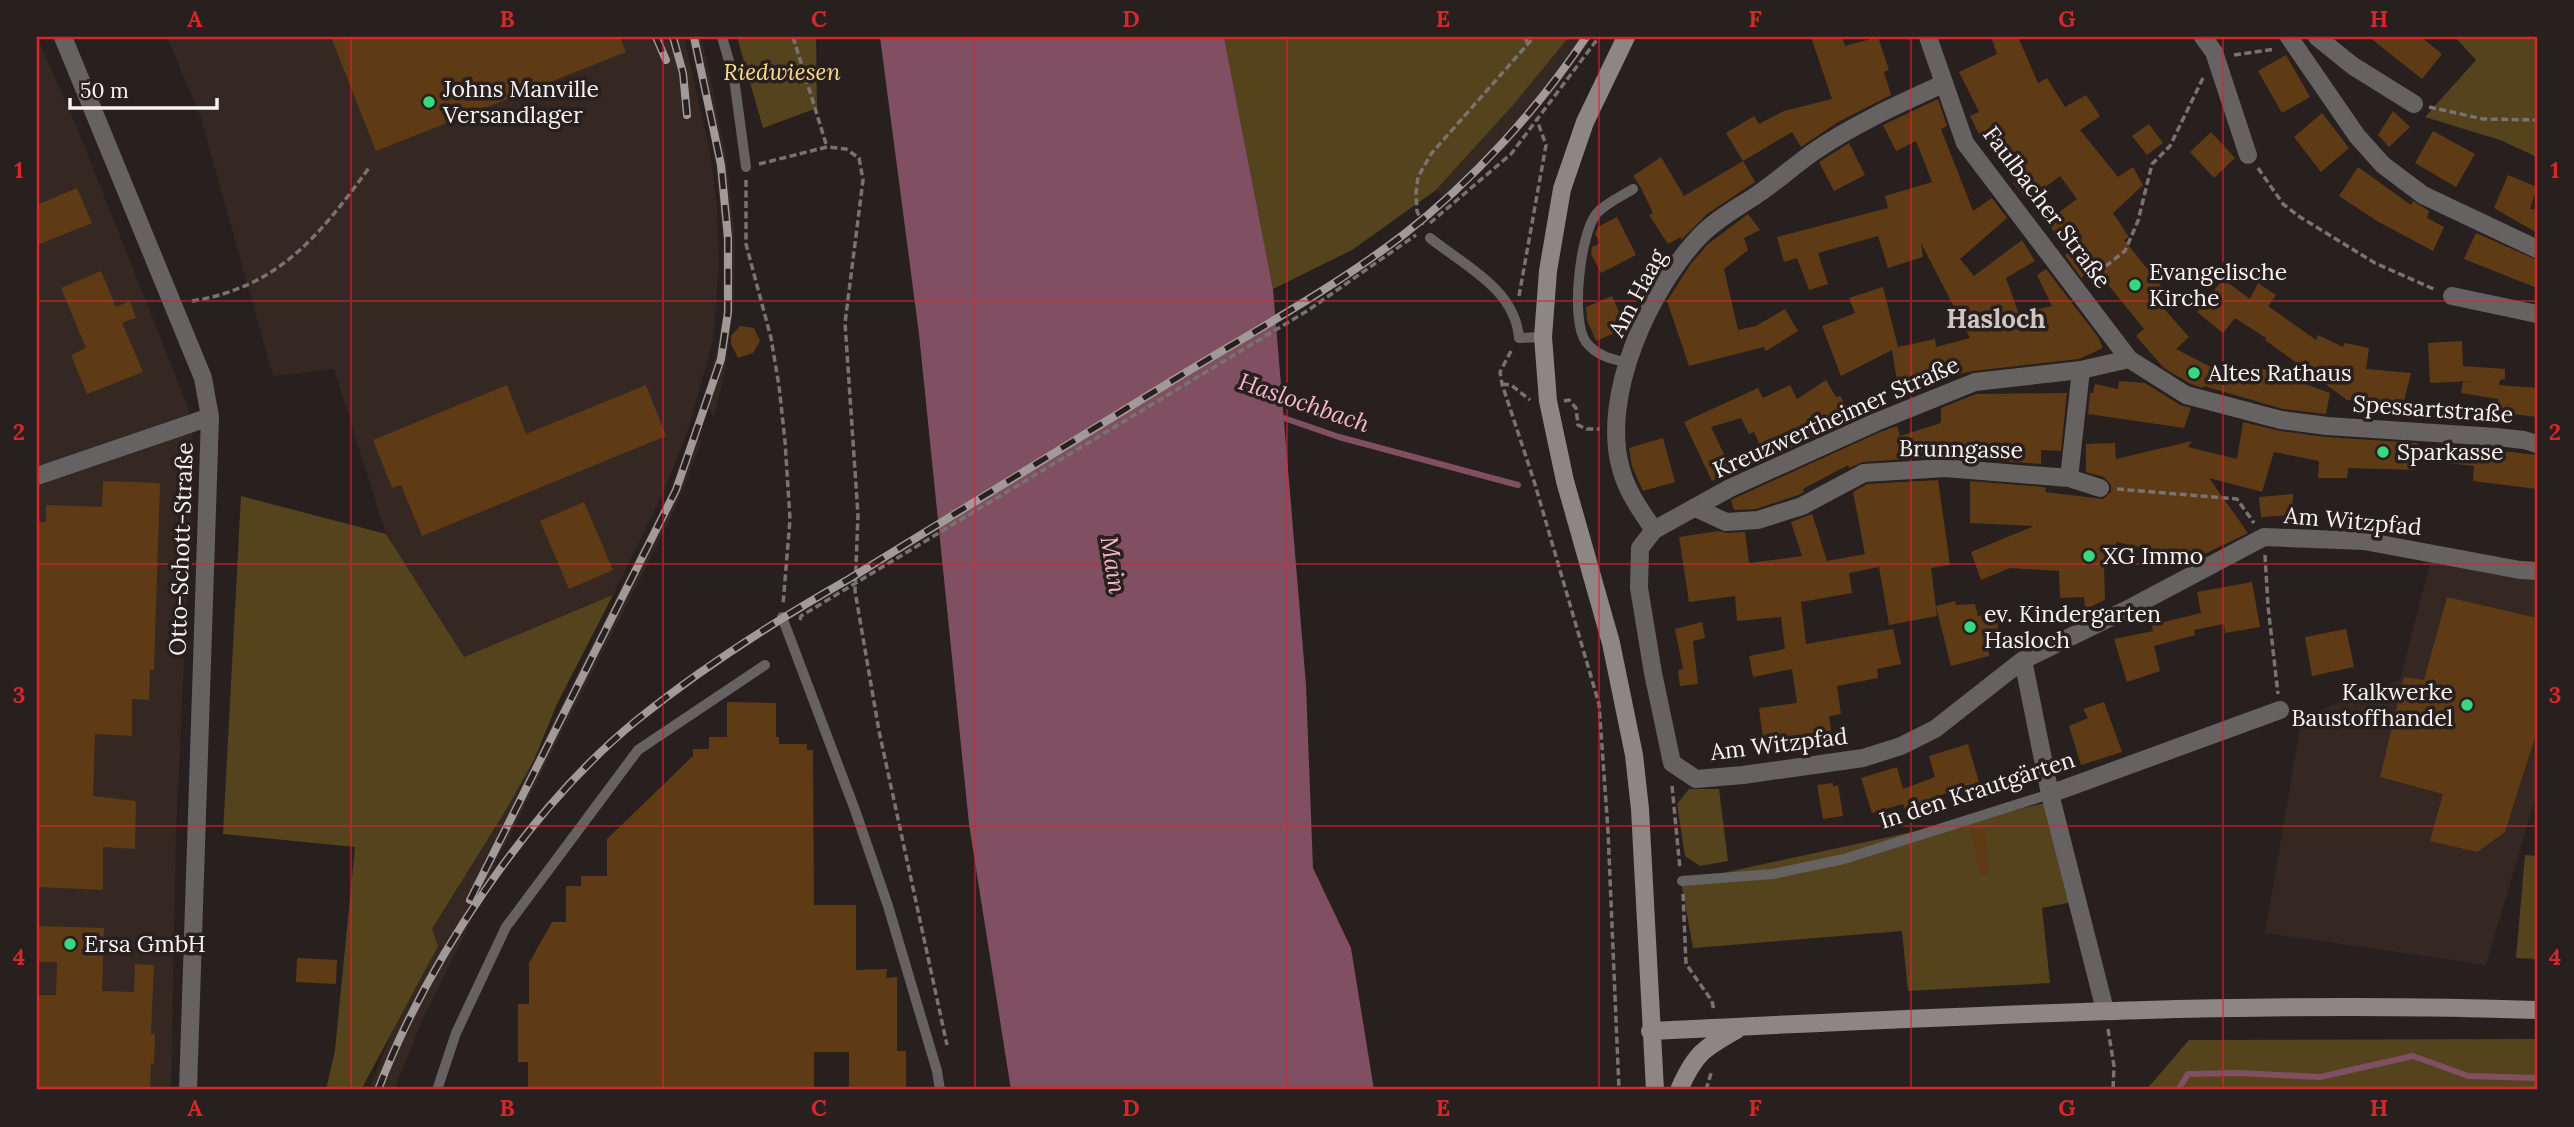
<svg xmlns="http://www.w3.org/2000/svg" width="2574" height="1127" font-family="Lora,serif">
<rect width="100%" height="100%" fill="#28201e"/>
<path fill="#352722" d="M37 37 76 125 188 407 194 450 176 829 171 1090H37Z
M167 37H684L710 152 717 206 719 267 713 340 688 430 665 489 613 595 464 657 386 534 334 369 273 376 201 118Z
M688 37H701L712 85 726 157 735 237 734 303 724 377 713 418 704 395 716 355 723 312V239L716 168 704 98Z
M1569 37H1593L1554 91 1510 143 1447 203 1436 190 1514 104Z
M694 428 701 443 673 514 495 864 466 932 425 1014 394 1090H369L432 930 506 810 534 760 668 495 684 459Z
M2430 563 2522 578H2537V792L2486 965 2265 933 2302 717 2400 680Z"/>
<path fill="#54431d" d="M737 37H816L817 108 763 128Z
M1224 37H1569L1514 104 1436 190 1352 250 1273 289Z
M2455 37H2537V157L2500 140 2425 117 2476 60Z
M241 496 386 534 464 657 613 595 557 704 534 760 506 810 432 929 438 946 361 1090H326L335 1050 355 847 223 834Z
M1689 789H1719L1728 861 1700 866 1685 856 1677 804Z
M2046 803 2073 902 2042 908 2050 983 1908 991 1902 931 1693 948 1681 882Z
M2525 855 2537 856V959L2516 958Z
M2537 1039V1090H2146L2189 1040Z"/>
<path fill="#814f62" d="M880 37H1224L1273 289 1306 685 1313 868 1351 948 1374 1090H1011L969 824 919 334Z"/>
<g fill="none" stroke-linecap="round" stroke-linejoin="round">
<path stroke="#814f62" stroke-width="6" d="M1278 416 1339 437 1518 485
M2178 1090 2188 1074 2240 1073 2320 1077 2413 1056 2468 1076 2537 1078"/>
</g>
<path fill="#5f3b15" d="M331 37H620L626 52 376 151Z
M1811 37H1842L1845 46 1878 37 1889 70 1884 72 1891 95 1838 122 1801 147 1792 132 1743 161 1726 133 1754 116 1759 124 1784 111 1832 99Z
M1991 37H2018L2038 83 2047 78 2065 107 2086 95 2100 116 2080 130 2118 177 2133 167 2143 185 2113 213 2129 237 2124 240 2170 297 2160 304 2189 337 2176 349 2230 377 2233 372 2245 377 2252 365 2330 393 2326 414 2283 409 2204 386 2203 388 2191 384 2164 368 2136 336 2144 329 2093 266 2081 278 2065 255 2071 251 2046 222 2077 199 2060 176 2028 200 2013 183 2016 181 1987 133 1980 136 1970 116 1979 112 1959 72 1997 54Z
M2369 37H2421L2442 54 2422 79Z
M2286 55 2310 97 2282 113 2258 71Z
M1938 99 1947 126 1941 129 1973 211 1992 198 2007 218 1960 259 1974 276 2022 240 2035 261 2006 278 2019 314 2052 306 2037 275 2046 269 2098 337 2103 348 2079 359 1973 371 1898 388 1892 350 1841 376 1822 326 1855 313 1849 298 1883 287 1898 347 1935 339 1936 347 1970 338 1921 243 1923 257 1888 268 1878 236 1818 253 1828 284 1809 290 1797 258 1784 262 1777 237 1888 208 1885 196 1932 182 1916 141 1896 151 1883 125Z
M2393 111 2410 127 2389 147 2378 135Z
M2322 113 2349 148 2321 172 2294 137Z
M2149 124 2163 143 2147 155 2132 136Z
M2433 131 2475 154 2456 187 2415 163Z
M2211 132 2235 158 2214 178 2190 152Z
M1849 143 1865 175 1834 191 1819 162Z
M1661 157 1684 196 1743 161 1755 182 1707 214 1681 240V237L1668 244 1649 215 1653 213 1640 186 1633 176Z
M2358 167 2411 205 2413 201 2429 211 2427 218 2444 227 2433 251 2377 221 2339 196Z
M2508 175 2537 187 2530 209 2537 210V233L2494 208Z
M77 188 92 223 37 245V205Z
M1748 214 1760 230 1744 238 1748 250 1724 269 1738 330 1756 326 1785 309 1798 331 1766 351 1764 347 1689 366 1667 301 1690 265 1708 244Z
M1617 217 1636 255 1601 273 1591 254 1592 247 1600 243 1595 234 1598 227Z
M2476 233 2537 260V288L2464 259Z
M101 271 116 307 130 301 136 318 122 323 143 372 87 394 71 355 86 348 61 288Z
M2223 279 2250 299 2258 283 2276 295 2268 306 2316 340 2318 335 2343 347 2345 343 2369 348 2366 369 2411 373 2402 409 2378 403 2347 400 2265 340 2266 338 2235 318 2223 333 2197 312Z
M1612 296 1626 328 1596 341 1587 320 1586 307Z
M740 326 754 328 760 341 753 353 738 358 731 344V336Z
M2462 341 2463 366 2505 369V379L2500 380 2499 385 2537 388V417L2496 412 2498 399 2461 393 2463 382 2474 381 2430 383 2428 343Z
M1826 380 1836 397 1840 396 1854 419 1766 459 1754 432 1749 434 1741 418 1711 427 1732 471 1712 481 1684 422 1758 388 1763 398 1790 385 1797 399Z
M2119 381 2145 383 2180 405 2191 408 2184 428 2088 414 2090 393H2093L2095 384 2118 389Z
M507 385 526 434 646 385 666 436 422 536 401 485 392 488 373 440Z
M2067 393 2061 451 2041 450V464L1970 459 1969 453 1933 449 1934 457 1863 462 1849 468 1848 465 1803 489 1804 492 1798 495 1756 509 1734 510 1731 500 1735 498 1880 432 1897 426 1900 436 1941 423V408L1976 394Z
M2243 422 2280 431 2326 437 2418 443 2417 470 2348 468 2347 478H2318L2319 461 2274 452 2262 492 2209 478 2248 533 2194 559 2116 542 2114 567 2104 566 2105 600 2085 609 2084 597 2060 598 2059 571 2010 568 1981 580 1971 552 2034 526 1970 523V481L2043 487 2046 488 2045 492 2103 499 2111 492V485L2104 477 2086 472V444L2115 443 2116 459 2192 441 2188 447 2237 459Z
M1663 438 1675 482 1643 491 1632 466 1629 448Z
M2450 445 2537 455V489L2473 481 2474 466 2448 463Z
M1938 480 1950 565 1931 568 1937 616 1889 625 1879 567 1849 573 1852 593 1801 602 1806 644 1893 629 1901 664 1877 669 1878 678 1837 686 1841 714 1829 716 1832 737 1764 747 1759 708 1797 703 1792 669 1753 677 1749 656 1785 649 1781 617 1737 621 1735 596 1689 602 1679 537 1718 531 1727 533 1745 532 1749 563 1802 556 1791 522 1812 514 1827 561 1865 554 1853 492 1867 484Z
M103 481 160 483 154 670H150L149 700 132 699V736L95 734 93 796 136 801 135 849 103 847V890L37 887V522H46V505L102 507Z
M2293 494 2292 515 2261 517 2259 497Z
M584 502 613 570 569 589 540 521Z
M2252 582 2260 627 2225 633 2224 624 2194 630 2195 635 2154 646 2160 671 2127 682 2114 639 2153 631 2152 625 2201 613 2197 592Z
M2447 597 2537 618V731L2505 832 2477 852 2430 841 2443 794 2380 777 2404 677 2424 680Z
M1955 601 1956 605 1975 604 1978 616 1995 612 2000 638 1988 641 1989 656 1951 666 1936 606Z
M1702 622 1705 638 1693 641 1698 684 1680 686 1678 670 1683 669 1675 629Z
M2346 629 2354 667 2312 676 2305 637Z
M727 702 776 703V737H779V744H807V750H813L814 905H856V970L887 969 886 978 897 977V1051H906V1090H849V1052H814V1090H528V1062H518V1004H529V963L552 922H566V886H581V876H607V839L693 756V749H709V737H727Z
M2104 702 2122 752 2081 765 2069 726 2088 718 2083 709Z
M1968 744 1979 782 1927 800 1930 808 1907 816 1903 804 1872 813 1861 778 1897 767 1903 789 1935 777 1929 756Z
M1833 783V787L1838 785 1843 816 1823 819 1817 785Z
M1970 830H1986L1989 875 1980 876Z
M37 926 104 928 102 991 134 992 135 964 154 965 151 1034H155L154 1064 151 1063 150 1090H37V995H56L57 962H37Z
M297 958 337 960 336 984 296 982Z"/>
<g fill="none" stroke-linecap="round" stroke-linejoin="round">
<path stroke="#797270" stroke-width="3.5" stroke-dasharray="7 3.5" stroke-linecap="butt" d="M793 37 827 147
M1525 37 1528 45
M2234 55 2275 49
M2429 107 2483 119 2537 120
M759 164 827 147 846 149 859 158 863 180 845 323 858 515 855 591 879 731 947 1045
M2258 168 2283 204 2300 217 2375 263 2436 290
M746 180V244L771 338 779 386 785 441 790 519 783 605
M1430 223 1511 154 1599 37
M1423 225 1417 211 1416 193 1418 177 1431 154 1534 37
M2089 279 2125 251 2138 221 2152 164 2170 146 2203 78
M1519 296 1546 145 1537 120
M192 301C279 287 319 236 369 168
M1511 351 1500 372 1502 384 1534 481 1599 704 1608 831 1619 1090
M1502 384 1511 385 1530 400
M1564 401 1569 400 1576 408 1578 425 1587 429H1600
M2117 489 2237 499 2254 523
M2265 555 2268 606 2278 694
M800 620 801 616 1307 311 1416 235
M1672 786 1680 869
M1683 894 1686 964 1712 1001 1714 1011
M2108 1029 2114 1066 2113 1090
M1706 1090 1712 1070"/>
<path stroke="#666262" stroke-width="10" d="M722 37 734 78 746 167
M1430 238C1465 266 1515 289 1519 338L1543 337
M1628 363C1611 359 1597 356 1586 342 1570 321 1580 232 1597 213 1606 203 1622 196 1633 189
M782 617 855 810 888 906 937 1071 940 1090
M1682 881 1773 874 1844 859 2050 794
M437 1090 456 1033 506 927 638 750 765 665"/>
<path stroke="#666262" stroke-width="18" d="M63 37 203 378 210 417 188 1090
M1928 37 1965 143 2129 359 2186 395 2281 420 2327 426 2496 437 2524 440 2537 444
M2203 37 2214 52 2248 155
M2289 37 2357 136 2383 165 2423 195 2537 249
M2317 37 2353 66 2414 104
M2452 296 2537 314
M2129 359 2081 370 1975 382 1876 422 1730 488 1654 530 1640 548 1639 588 1653 673 1672 763 1696 779 1743 775 1863 758 1901 746 1935 729 2023 660 2132 607 2264 537 2364 541 2520 570 2537 571
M37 476 210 417
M2069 478 2081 370
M1696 508 1726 522 1758 520 1802 506 1864 473 1945 468 2069 478 2100 488
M1654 530C1641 511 1627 492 1621 469 1600 396 1650 288 1700 236 1717 218 1741 206 1761 192 1778 180 1794 166 1812 153 1852 125 1899 104 1943 84
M2023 660 2050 794 2105 1010
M2050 794 2280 710"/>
<path stroke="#8d8685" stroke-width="18" d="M1626 37 1585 122 1562 189 1548 271 1543 337 1548 401 1565 481 1611 643 1634 755 1640 809 1655 1090
M1650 1031C1946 1017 2241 1000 2537 1010
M1679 1090C1695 1053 1704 1048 1738 1029"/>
<defs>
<path id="rail" d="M656 37 666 60
M673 37 683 73 687 115
M470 900 676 490 721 359 728 312V238L721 165 694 37
M378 1090C427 961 530 807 637 720 704 666 775 621 849 579 956 513 1063 447 1170 382 1247 335 1331 290 1403 235 1472 182 1538 109 1586 37"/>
</defs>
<use href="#rail" stroke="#a19a98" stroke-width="8"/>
<use href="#rail" stroke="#28201e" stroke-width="5" stroke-dasharray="16" stroke-linecap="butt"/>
</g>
<path fill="none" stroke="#d62828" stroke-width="2" stroke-opacity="0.55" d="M351 37V1090M663 37V1090M975 37V1090M1287 37V1090M1599 37V1090M1911 37V1090M2223 37V1090M37 301H2537M37 564H2537M37 826H2537"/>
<g fill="#36d880" stroke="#28201e" stroke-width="2.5">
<circle cx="429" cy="102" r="7"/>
<circle cx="2135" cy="285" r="7"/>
<circle cx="2194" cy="373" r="7"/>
<circle cx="2383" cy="452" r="7"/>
<circle cx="2089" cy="556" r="7"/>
<circle cx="1970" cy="627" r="7"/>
<circle cx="2467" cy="705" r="7"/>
<circle cx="70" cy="944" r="7"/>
</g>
<g text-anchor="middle" stroke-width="7" stroke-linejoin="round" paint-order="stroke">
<g font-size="23" font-style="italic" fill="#fcd98c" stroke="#28201e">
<text x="782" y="80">Riedwiesen</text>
</g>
<g font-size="23" fill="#f8f3f1" stroke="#28201e" text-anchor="start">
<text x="443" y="97">Johns Manville<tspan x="443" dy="26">Versandlager</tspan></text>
<text x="2149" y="280">Evangelische<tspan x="2149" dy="26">Kirche</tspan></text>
<text x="2208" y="381">Altes Rathaus</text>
<text x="2397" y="460">Sparkasse</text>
<text x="2103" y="564">XG Immo</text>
<text x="1984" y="622">ev. Kindergarten<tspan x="1984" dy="26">Hasloch</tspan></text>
<text x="2453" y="700" text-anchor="end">Kalkwerke<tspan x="2453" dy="26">Baustoffhandel</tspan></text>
<text x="84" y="952">Ersa GmbH</text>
</g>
<g font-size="23" fill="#f8f3f1" stroke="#28201e">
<text transform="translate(2047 207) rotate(53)" y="8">Faulbacher Straße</text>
<text transform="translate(1637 293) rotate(-62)" y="8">Am Haag</text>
<text transform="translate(2433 409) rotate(4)" y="8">Spessartstraße</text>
<text transform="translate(1836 417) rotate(-24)" y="8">Kreuzwertheimer Straße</text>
<text transform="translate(1961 449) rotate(1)" y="8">Brunngasse</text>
<text transform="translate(2353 521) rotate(5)" y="8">Am Witzpfad</text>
<text transform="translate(181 549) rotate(-88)" y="8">Otto-Schott-Straße</text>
<text transform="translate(1779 744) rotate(-7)" y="8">Am Witzpfad</text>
<text transform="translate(1977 790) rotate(-18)" y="8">In den Krautgärten</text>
</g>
<g font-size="24" font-style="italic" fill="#f8b6ce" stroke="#28201e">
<text transform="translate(1304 403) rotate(19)" y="8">Haslochbach</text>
<text transform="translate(1113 565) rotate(81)" y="8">Main</text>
</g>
<g font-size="26" font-weight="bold" fill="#cec4c0" stroke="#28201e">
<text x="1996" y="328">Hasloch</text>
</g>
</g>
<rect width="2574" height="1127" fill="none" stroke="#28201e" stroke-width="77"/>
<path d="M70 98v10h147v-10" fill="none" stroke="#f8f3f1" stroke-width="3.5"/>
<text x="80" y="98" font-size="21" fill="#f8f3f1" stroke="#28201e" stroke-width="5" paint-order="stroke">50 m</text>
<rect x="38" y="38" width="2498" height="1050" fill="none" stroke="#d62828" stroke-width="2.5"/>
<g font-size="23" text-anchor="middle" font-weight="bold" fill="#d62828">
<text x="195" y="27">A</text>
<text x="507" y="27">B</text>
<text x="819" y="27">C</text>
<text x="1131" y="27">D</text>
<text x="1443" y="27">E</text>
<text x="1755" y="27">F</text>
<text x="2067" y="27">G</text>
<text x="2379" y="27">H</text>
<text x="19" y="178">1</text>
<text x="2555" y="178">1</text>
<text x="19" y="440">2</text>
<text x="2555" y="440">2</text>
<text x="19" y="703">3</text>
<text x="2555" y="703">3</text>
<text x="19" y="965">4</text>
<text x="2555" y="965">4</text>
<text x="195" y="1116">A</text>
<text x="507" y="1116">B</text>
<text x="819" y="1116">C</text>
<text x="1131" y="1116">D</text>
<text x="1443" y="1116">E</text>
<text x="1755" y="1116">F</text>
<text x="2067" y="1116">G</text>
<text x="2379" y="1116">H</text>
</g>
</svg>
